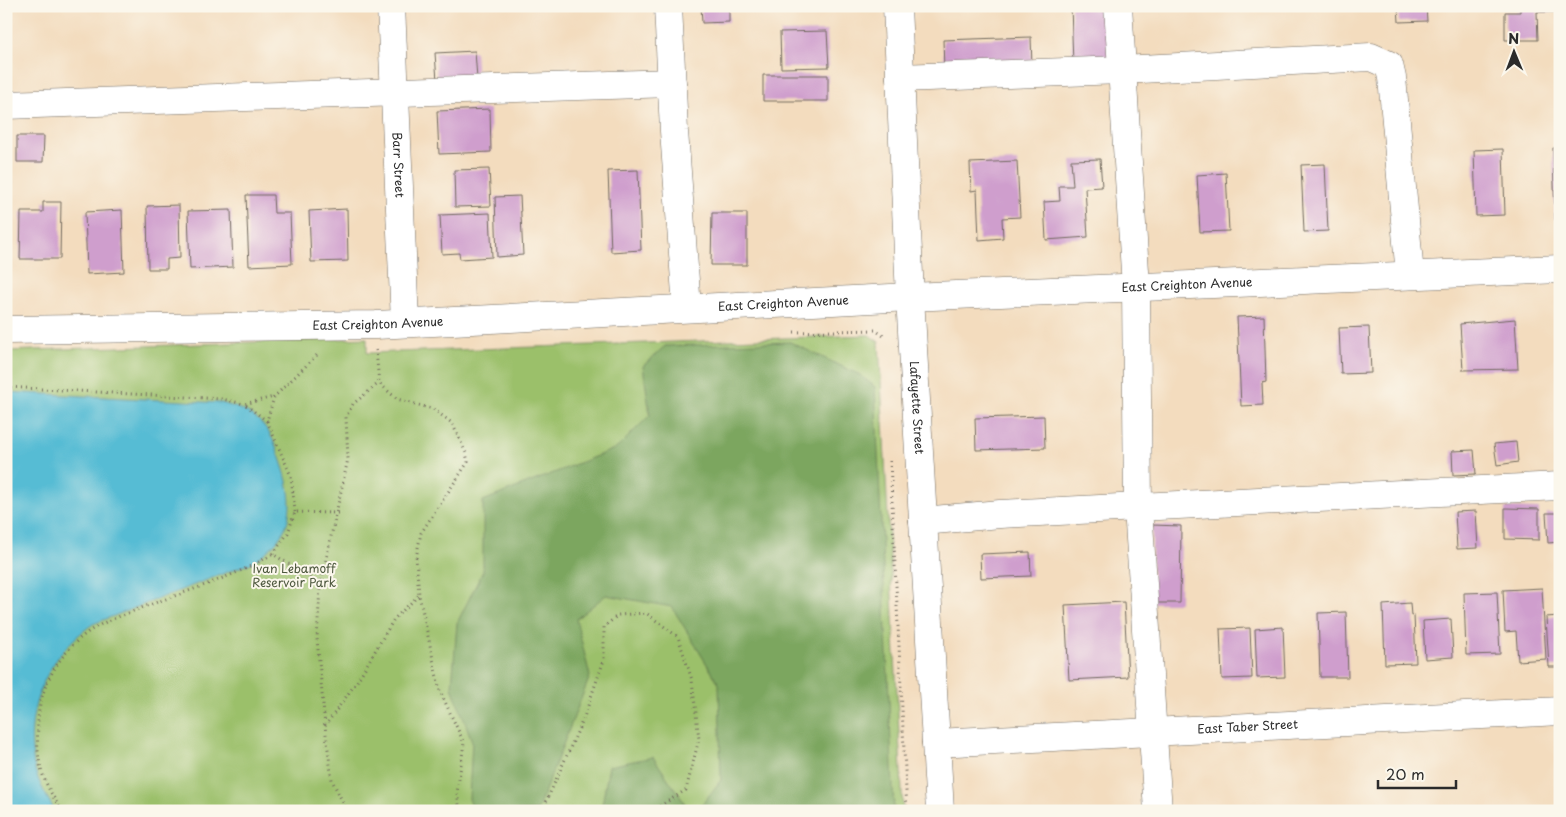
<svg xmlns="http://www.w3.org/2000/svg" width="1566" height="817" font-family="'Playpen Sans',sans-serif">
<rect width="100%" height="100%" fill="#fbf7ec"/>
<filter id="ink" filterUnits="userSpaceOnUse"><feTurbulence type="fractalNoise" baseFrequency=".02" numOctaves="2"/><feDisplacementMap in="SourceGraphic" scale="10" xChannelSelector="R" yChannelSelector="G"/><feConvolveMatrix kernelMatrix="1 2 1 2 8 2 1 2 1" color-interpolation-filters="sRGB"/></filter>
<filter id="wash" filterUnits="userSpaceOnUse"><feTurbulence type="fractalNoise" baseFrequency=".0096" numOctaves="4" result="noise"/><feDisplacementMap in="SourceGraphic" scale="20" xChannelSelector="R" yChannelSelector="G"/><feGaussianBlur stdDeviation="1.12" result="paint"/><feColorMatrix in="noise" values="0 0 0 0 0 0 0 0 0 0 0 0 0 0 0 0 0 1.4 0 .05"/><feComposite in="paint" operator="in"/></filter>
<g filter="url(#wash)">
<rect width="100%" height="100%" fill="#f3dcbe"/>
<path fill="#9bc06b" stroke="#63764b" d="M869 335 879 342 903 811H6V351L367 338V353Z"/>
<path fill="#7ca65f" stroke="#546845" d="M790 342 860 375 875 387 894 811H697L721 780 719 684 672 607 606 595 576 619 590 676 537 811H474L469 799 472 741 452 687 457 623 483 571V501L617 448 650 415 643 366 665 346Z
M653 757 690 811H601L609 766Z"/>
<path fill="#56bcd4" stroke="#407480" d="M6 392 222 403C234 407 247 410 257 419 270 429 276 446 281 461 297 507 294 536 251 563L93 624C46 656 22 712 35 769 39 784 47 797 55 811H6Z"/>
<g id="blocks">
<path fill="#cf9ecd" d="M701 6H729V22L702 23Z
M785 6H843V8L785 11Z
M1071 6H1108L1111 63 1073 64Z
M1398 6H1426L1427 21 1399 22Z
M1520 6H1560V12H1537L1538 40H1505V12H1520Z
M827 31 829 67 781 68 780 32Z
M1031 37 1032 66 944 69 943 40Z
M475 51 477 79 437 81 435 53Z
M763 75H828V101H763Z
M490 109 491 152 439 154 437 111Z
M1557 130H1560V220H1555L1553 148H1558Z
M17 136H44L43 162H17Z
M1503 149 1505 215 1476 216 1474 150Z
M1100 159 1102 187 1085 188 1088 237 1046 240 1044 202 1060 201 1059 186H1073L1071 160Z
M1017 161 1020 217 1002 218 1003 238 979 240 977 190 971 191 970 163Z
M1325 164 1328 231 1304 232 1301 165Z
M489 169 491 206 455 207 454 170Z
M638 170 641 250 611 252 608 171Z
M1226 173 1229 231 1200 232 1197 175Z
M246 195H273L274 213H290L292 264 249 266Z
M520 196 523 255 497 257 495 197Z
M43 202H61L60 259H20L21 212H43Z
M179 205 180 258 167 259V269H148L147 206Z
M347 209 348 261 311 262 309 211Z
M122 210 124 272 87 274 85 212Z
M231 210 233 267 190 269 188 211Z
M490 213 492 257 460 259 459 253 442 254 440 215Z
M712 213H747V265H711Z
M1264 316 1266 382 1262 383 1263 405 1241 406 1237 317Z
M1515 319 1518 369 1463 370 1460 324Z
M1369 327 1371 373 1341 374 1339 328Z
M1044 416 1045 448 976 450 975 418Z
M1516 442 1518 462 1497 465 1494 444Z
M1474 450 1476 474 1453 475 1452 451Z
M1505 508 1539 509V540L1505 539Z
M1476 511 1478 548 1457 549 1455 512Z
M1546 513H1560V542L1548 543Z
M1152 525 1181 526 1180 603H1152Z
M1030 552 1031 576 981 578 980 554Z
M1542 588 1546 659 1518 661 1516 631 1505 632 1503 590Z
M1497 592 1500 654 1466 655 1464 593Z
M1124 602 1128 677 1069 680 1065 605Z
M1410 603 1411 616 1414 615 1416 663 1385 664 1383 605Z
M1346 612 1348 677H1320L1318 613Z
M1560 616V667H1549L1546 617Z
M1451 619 1453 657 1425 659 1423 621Z
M1283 627 1285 677 1257 678 1255 629Z
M1250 628 1252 678 1222 679 1220 629Z"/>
</g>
</g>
<g filter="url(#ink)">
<use href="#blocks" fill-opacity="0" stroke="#71695e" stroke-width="1"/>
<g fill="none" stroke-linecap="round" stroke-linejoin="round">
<defs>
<g id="minor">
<path id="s1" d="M391 6 405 322"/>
<path d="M668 6 674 131 687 308"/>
<path d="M1118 6 1136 287 1138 508 1158 811"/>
<path d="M900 78 1122 70 1371 57 1389 65 1392 78 1410 275"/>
<path d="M6 105 672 83"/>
<path id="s2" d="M6 330 376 325 910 297 1560 269"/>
<path d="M923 521 1000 514 1560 486"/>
<path id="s3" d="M936 743 1560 711"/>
</g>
<g id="highway">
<path id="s4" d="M897 6 910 297 940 811"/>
</g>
</defs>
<use href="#minor" stroke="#71695e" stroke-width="29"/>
<use href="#highway" stroke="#71695e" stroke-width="29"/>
<path stroke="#71695e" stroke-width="3" stroke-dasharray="1 4" stroke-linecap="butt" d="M794 332 875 330 885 337
M376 350 379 383 397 399 433 409 452 423 466 453 468 462 421 533 416 558 419 595 440 691 464 743 457 793 460 811
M6 387 222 399 244 404
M267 421 244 404 274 397
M890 461 907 811
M295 512 291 476 267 421 274 397 319 353
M273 554 288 533 295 512 338 513
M325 726 356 683 394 619 419 595
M62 811C40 777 36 762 38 722 39 687 60 652 88 632 102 622 121 616 136 610 182 592 231 579 273 554L320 584
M347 811 332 780 325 726 317 639 320 587 348 459 346 417 353 404 379 383
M542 811 584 717 604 660V627L618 615 646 613 678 637 692 680 699 739 686 790 652 811"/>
<use href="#minor" stroke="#fff" stroke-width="28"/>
<use href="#highway" stroke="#fff" stroke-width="28"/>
</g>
</g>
<g text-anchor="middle" stroke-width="4" stroke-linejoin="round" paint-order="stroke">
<g font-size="12" fill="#2b2b2b" stroke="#fbf7ec">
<text dy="4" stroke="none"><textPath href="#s1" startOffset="159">Barr Street</textPath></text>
<text dy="4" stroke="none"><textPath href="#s2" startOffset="1182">East Creighton Avenue</textPath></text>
<text dy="4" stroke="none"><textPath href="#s2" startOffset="778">East Creighton Avenue</textPath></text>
<text dy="4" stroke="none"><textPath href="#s2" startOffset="372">East Creighton Avenue</textPath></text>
<text dy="4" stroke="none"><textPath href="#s4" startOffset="402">Lafayette Street</textPath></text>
<text dy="4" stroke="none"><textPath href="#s3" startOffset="312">East Taber Street</textPath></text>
</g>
<g font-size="12" fill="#4d583e" stroke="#fbf7ec">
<text x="294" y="573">Ivan Lebamoff<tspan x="294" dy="14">Reservoir Park</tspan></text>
</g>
</g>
<rect width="1566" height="817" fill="none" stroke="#fbf7ec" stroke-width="25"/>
<g transform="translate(1514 52) rotate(359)" stroke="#fbf7ec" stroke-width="4" paint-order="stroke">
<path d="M0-4L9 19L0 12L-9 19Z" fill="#2b2b2b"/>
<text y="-8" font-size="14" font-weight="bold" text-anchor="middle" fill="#2b2b2b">N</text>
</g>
<path d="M1378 780v8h78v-8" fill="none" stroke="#2b2b2b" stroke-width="2.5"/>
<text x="1386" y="780" font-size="15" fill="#2b2b2b" stroke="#fbf7ec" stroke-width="4" paint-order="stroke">20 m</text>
</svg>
